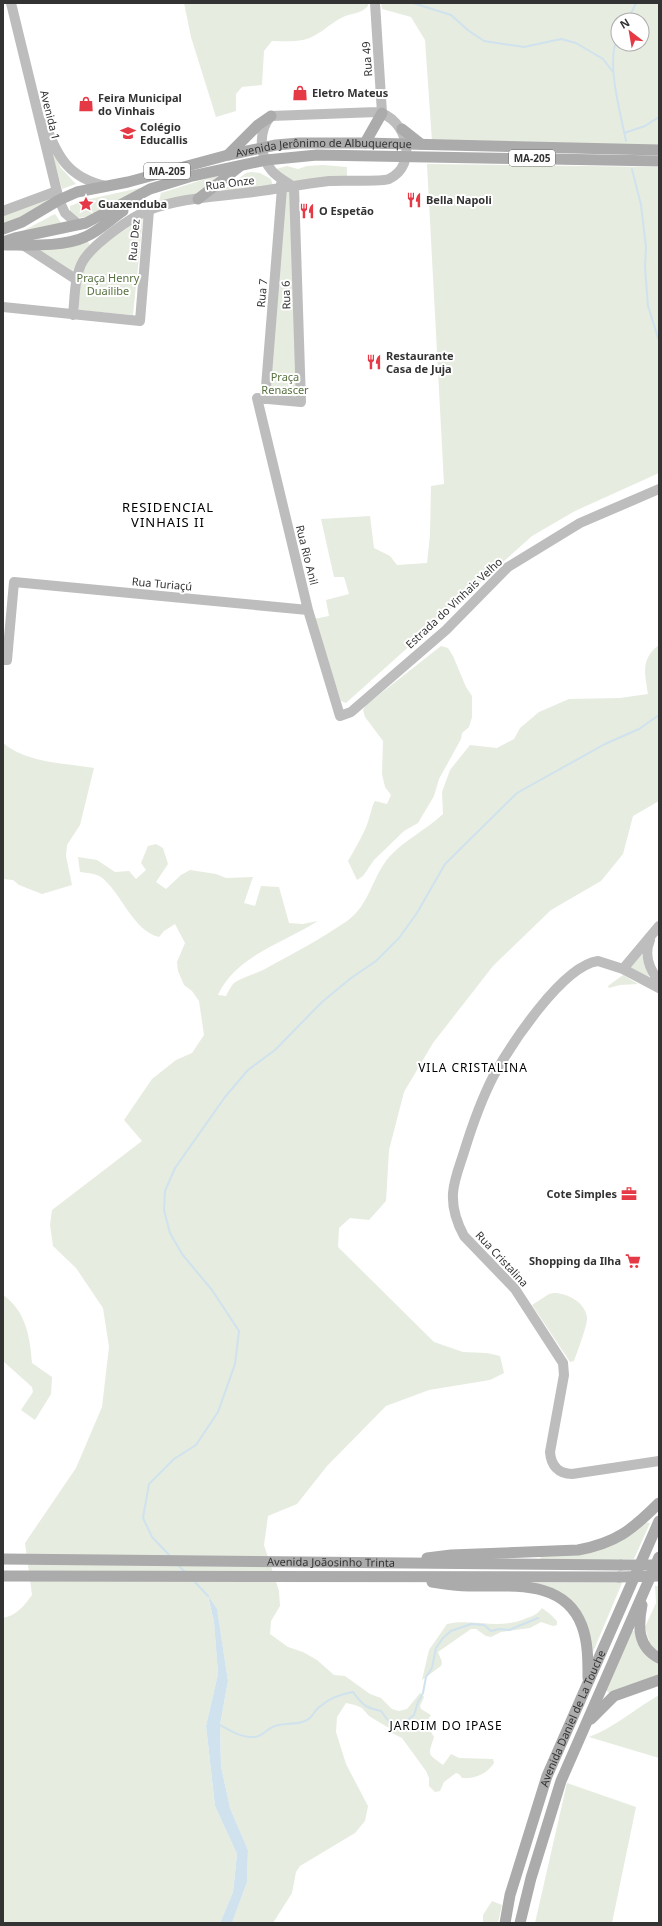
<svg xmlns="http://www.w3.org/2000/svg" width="662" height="1926" font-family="'Noto Sans',sans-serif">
<rect width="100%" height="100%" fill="#fff"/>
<path fill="#e6ecdf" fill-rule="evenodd" d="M184 3H368V6C360 15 353 12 343 17 330 23 318 37 303 40 293 42 282 41 272 41L264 51 262 85 242 87 236 94V111L216 117 191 37Z
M381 3H659V146L432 141 425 40 411 17 382 9ZM618 20H642V44H618Z
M51 149 61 168 76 184 62 189Z
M427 164 659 167V473L575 511 532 536 346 703 341 701 314 619 329 616 326 600 349 594 344 577H334L321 519 370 516 374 548 390 556 397 565 427 563 430 535 431 486 444 484Z
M323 165 347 167V176C324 176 292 192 276 169L287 166 298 169 307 166Z
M251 172 260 173 271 179 273 186 222 191 246 173Z
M221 174 194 196 159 201 161 193Z
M140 188 139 190 86 217 77 218 70 212V206L85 200Z
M286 192H290L300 399 268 397Z
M52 198 47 203 3 226V214Z
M55 214 62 224 19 233 51 216Z
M143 218 133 315 79 310C79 299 79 286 82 276 89 249 121 233 143 218Z
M87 240 90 245 76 264 72 273 38 250Z
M659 645V801L633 816 623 854 601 881 551 910 493 966 433 1043 404 1092 389 1150 386 1201 369 1220 350 1218 339 1228 338 1247 434 1342 463 1352 487 1353 500 1356 504 1373 490 1380 429 1390 386 1406 327 1466 297 1504 268 1516 264 1545 279 1591 280 1606 271 1621 270 1634 288 1647 303 1652 317 1660 334 1675 345 1676 370 1694 381 1698 392 1709 399 1711 407 1709 420 1693 424 1697 420 1706 421 1709 431 1715 427 1721 428 1727 434 1737C428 1756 427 1753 443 1765L451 1754 459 1758 493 1759 494 1763C487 1774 475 1779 462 1778L459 1774 456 1773 444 1782 440 1791 435 1792 429 1786V1778L426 1771 402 1738 392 1733 389 1728 369 1716 362 1708 355 1705 346 1703 337 1717 336 1732 346 1764 368 1806 365 1821 355 1833 300 1866 296 1872 292 1893 273 1923H232L247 1882 248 1850 230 1808 221 1766 220 1725 228 1681 217 1610 208 1597 214 1622 218 1674 206 1726 215 1806 237 1854 233 1892 220 1923H3V1618C16 1616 25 1605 32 1595L25 1543 76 1468 102 1407 109 1347 103 1308 76 1268 53 1246 50 1225 52 1210 142 1141 124 1120 152 1079 176 1060 192 1053 204 1035 199 1001 192 991 184 985 178 971 177 962 185 943 175 924 164 931 159 937C133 931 121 892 101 877 95 873 87 873 80 872L78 857 97 860 115 872 129 871 136 879 146 870 141 863 148 846 156 844 163 848 168 864 156 882 166 889 181 875 190 870 216 874 226 878 253 877 244 903 255 906 261 886 279 887 289 923 303 924 318 921C283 943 236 956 218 995L226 996C228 992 231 986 234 983 243 977 255 974 265 969 292 954 321 939 347 921 370 905 372 876 390 856 406 839 426 830 443 814L442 792 450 770 470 745 497 748 514 739 520 728 539 712 569 699 620 698 648 694C645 674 640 659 659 645Z
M441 646 448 648 453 656 466 687 472 696V717L469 727 462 733 461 739 439 779 434 796 418 823 404 831 374 860 363 876 357 880 348 861C355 849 367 829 370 815 372 809 372 806 375 801L387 804 391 795 385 787 382 774 383 741 365 717 363 710 366 705Z
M3 743C27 763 64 763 94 768L80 825 67 845 66 856 72 885 42 894 19 885 13 880 3 879Z
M641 954 642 955 644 964 650 979 629 968Z
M623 975 638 984 620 985 609 988 608 986Z
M554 1293C567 1293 585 1302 587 1317 588 1324 577 1353 574 1361L570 1362 532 1305 549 1294Z
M3 1295C26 1311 30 1337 32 1363L52 1377 51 1394 35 1420 21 1410 33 1392 32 1387 3 1361Z
M644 1522 650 1523 634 1559 541 1563 540 1555 575 1554Z
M535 1583H622L593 1652 588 1631 565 1595 557 1590Z
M655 1586H659V1653L650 1644 645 1627 656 1603Z
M542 1608 550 1614 557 1621V1625L553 1626 541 1622 530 1628 501 1632 491 1637 486 1636 476 1629H471L438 1652 442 1662 441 1666 422 1680 429 1650 447 1624C475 1618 498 1631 527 1618 533 1616 538 1614 542 1608Z
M632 1631H635L659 1663V1676L623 1687 610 1694 606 1690Z
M659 1695V1758L589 1737C615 1727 635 1709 659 1695Z
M567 1783 636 1807 612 1923H535Z
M492 1901 502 1905 498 1923H483V1915Z"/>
<path fill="#cfe2ee" d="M208 1596 217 1609 228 1681 220 1725 221 1766 230 1808 248 1850 247 1882 232 1923H220L233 1892 237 1854 215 1806 206 1726 218 1674 214 1622Z"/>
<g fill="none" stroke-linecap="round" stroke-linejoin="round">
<path stroke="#cfe2ee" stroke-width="2" d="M413 3 451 15 469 31 484 41 524 47 561 39 576 43 603 59 613 72
M628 20 636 3
M618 37C605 60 621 115 626 141
M624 133 645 126 659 117
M632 169 641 205 646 247 645 267 648 306 659 341
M171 1557 152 1537 143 1518 149 1484 174 1459 196 1445 218 1412 235 1364 239 1331 212 1290 182 1254 170 1233 164 1210 165 1191 175 1168 225 1097 248 1070 275 1050 322 1002 351 978 376 961 399 938 417 913 445 864 517 793 605 744 639 729 659 715
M179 1566 186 1573
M193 1580 208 1596
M220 1725C229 1730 240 1737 251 1737 262 1738 266 1729 275 1726 287 1722 300 1726 310 1718 313 1715 315 1711 318 1708 328 1699 340 1694 353 1692 363 1705 365 1708 381 1711L393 1727 400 1726 414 1715 418 1702 423 1693 426 1677 432 1668 436 1648 443 1638 451 1631 471 1624 484 1625 491 1631 499 1629 509 1630 538 1618"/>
<path stroke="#bdbdbd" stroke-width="10" d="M11 3 59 200 65 213 79 225
M375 3 382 113
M45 123C57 157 69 178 106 186
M294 187 301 402 257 398 308 610 340 716 351 712 446 630 508 567 580 523 659 489
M3 211 57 191
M23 245 77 280
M3 307 140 321 149 210
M73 315C75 298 74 276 83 261 93 244 131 217 149 210 179 198 214 197 245 193 273 190 301 184 329 181 339 180 383 182 389 179 419 165 407 118 377 112L271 116C258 130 259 156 272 171 278 178 287 182 294 187
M265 399 282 188 281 184
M3 660H7L14 582 308 610
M650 940C644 954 649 969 659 981
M623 969 659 926
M659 988 623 969 598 961C562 966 511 1045 494 1075 481 1100 472 1126 464 1152 460 1165 454 1179 453 1193 452 1208 457 1223 464 1236L515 1289 563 1363 564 1375 550 1452C551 1465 558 1474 572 1474L659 1461"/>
<g stroke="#ababab" stroke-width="11">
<path d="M402 129 421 144"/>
<path d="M365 143 382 113"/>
<path d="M228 155 258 125 271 116"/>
<path d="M198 199 239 167"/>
<path id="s1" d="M3 229 22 222 59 200 77 192 128 182 228 155 276 145 299 143H365L659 150"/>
<path d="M3 242 15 238 86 223 150 189 192 176 266 160 317 155 659 161"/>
<path d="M6 245C29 245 64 247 85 237 99 231 111 219 123 211"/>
<path d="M427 1558 451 1555 578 1550C616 1543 632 1530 659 1503"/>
<path id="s2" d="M3 1559 621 1565"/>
<path d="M3 1576 619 1577"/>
<path d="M432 1582C444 1584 457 1586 469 1586 510 1587 564 1578 582 1626 588 1642 588 1660 588 1678"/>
<path d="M642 1605C638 1625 637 1647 659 1658"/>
<path d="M591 1719 614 1696 659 1680"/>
<path id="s3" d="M505 1923 510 1895 547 1776 659 1521"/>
<path d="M520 1923 531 1878 561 1781 659 1557"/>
</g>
<path stroke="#ababab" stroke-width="11" d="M621 1565H659
M619 1577 659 1576"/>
</g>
<defs>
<symbol id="shop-bare" viewBox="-9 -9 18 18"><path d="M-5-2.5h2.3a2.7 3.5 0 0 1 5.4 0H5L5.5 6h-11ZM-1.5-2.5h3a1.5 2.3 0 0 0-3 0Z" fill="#e63946" stroke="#fff" stroke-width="2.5" paint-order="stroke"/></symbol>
<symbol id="school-bare" viewBox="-9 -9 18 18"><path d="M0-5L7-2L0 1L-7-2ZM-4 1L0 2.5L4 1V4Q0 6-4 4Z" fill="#e63946" stroke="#fff" stroke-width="2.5" paint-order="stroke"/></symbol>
<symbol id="restaurant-bare" viewBox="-9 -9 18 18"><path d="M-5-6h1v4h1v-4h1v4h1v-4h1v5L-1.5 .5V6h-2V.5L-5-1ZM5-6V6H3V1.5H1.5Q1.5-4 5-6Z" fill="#e63946" stroke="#fff" stroke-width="2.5" paint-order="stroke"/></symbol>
<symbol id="sight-bare" viewBox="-9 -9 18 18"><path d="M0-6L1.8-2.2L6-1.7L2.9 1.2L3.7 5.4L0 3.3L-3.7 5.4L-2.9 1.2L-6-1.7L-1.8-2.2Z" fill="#e63946" stroke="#fff" stroke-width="2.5" paint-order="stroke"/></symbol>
<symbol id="office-bare" viewBox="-9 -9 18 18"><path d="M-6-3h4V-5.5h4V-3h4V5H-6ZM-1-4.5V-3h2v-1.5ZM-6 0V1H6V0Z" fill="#e63946" stroke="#fff" stroke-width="2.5" paint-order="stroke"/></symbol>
<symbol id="supermarket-bare" viewBox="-9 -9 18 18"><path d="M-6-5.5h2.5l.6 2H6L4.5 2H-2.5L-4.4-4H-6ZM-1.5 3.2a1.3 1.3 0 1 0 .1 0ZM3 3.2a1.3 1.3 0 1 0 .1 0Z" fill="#e63946" stroke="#fff" stroke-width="2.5" paint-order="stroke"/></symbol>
</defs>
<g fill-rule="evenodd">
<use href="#shop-bare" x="289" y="82" width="22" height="22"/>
<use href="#shop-bare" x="75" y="93" width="22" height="22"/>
<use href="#school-bare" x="117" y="122" width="22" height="22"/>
<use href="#restaurant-bare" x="403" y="189" width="22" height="22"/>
<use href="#sight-bare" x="75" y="193" width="22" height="22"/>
<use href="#restaurant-bare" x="296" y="200" width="22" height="22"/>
<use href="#restaurant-bare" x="363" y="351" width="22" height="22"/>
<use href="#office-bare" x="618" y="1183" width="22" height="22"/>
<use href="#supermarket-bare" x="622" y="1250" width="22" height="22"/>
</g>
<g text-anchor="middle" stroke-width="4" stroke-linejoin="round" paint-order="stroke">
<g fill="#fff" stroke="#707070" stroke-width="1">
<rect x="509" y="150" width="46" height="16" rx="3"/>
<rect x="144" y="163" width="46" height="16" rx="3"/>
</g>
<g font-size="10" font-weight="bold" fill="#333">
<text x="532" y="162">MA-205</text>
<text x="167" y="175">MA-205</text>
</g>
<g font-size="11" fill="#333" stroke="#fff">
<text transform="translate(367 59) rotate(-94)" y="4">Rua 49</text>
<text transform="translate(50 115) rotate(76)" y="4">Avenida 1</text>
<text dy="4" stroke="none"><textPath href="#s1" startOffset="335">Avenida Jerônimo de Albuquerque</textPath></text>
<text transform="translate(230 183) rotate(-7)" y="4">Rua Onze</text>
<text transform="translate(134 240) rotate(-85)" y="4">Rua Dez</text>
<text transform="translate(262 293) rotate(-85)" y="4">Rua 7</text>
<text transform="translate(286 295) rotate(-92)" y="4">Rua 6</text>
<text transform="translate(307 555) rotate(76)" y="4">Rua Rio Anil</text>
<text transform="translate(162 584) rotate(5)" y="4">Rua Turiaçú</text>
<text transform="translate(454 603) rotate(-43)" y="4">Estrada do Vinhais Velho</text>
<text transform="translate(502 1259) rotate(47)" y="4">Rua Cristalina</text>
<text dy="4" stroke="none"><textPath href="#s2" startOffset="328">Avenida Joãosinho Trinta</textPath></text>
<text dy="4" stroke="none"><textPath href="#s3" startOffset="216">Avenida Daniel de La Touche</textPath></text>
</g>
<g font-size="11" font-weight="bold" fill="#333" stroke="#fff" text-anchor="start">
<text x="312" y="97">Eletro Mateus</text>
<text x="98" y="102">Feira Municipal<tspan x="98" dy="13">do Vinhais</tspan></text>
<text x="140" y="131">Colégio<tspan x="140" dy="13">Educallis</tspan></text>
<text x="426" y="204">Bella Napoli</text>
<text x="98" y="208">Guaxenduba</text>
<text x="319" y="215">O Espetão</text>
<text x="386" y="360">Restaurante<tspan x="386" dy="13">Casa de Juja</tspan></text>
<text x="617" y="1198" text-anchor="end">Cote Simples</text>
<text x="621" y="1265" text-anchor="end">Shopping da Ilha</text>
</g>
<g font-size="11" fill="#56703f" stroke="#fff">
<text x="108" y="282">Praça Henry<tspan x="108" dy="13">Duailibe</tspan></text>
<text x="285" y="381">Praça<tspan x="285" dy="13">Renascer</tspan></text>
</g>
<g font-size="12" letter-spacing="1" fill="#000" stroke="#fff">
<text x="473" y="1072">VILA CRISTALINA</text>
<text x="446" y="1730">JARDIM DO IPASE</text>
</g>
<g font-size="13" letter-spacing="1" fill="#000" stroke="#fff">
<text x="168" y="512">RESIDENCIAL<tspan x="168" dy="15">VINHAIS II</tspan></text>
</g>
</g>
<rect width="662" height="1926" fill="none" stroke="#333333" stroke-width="8"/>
<g transform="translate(630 32) rotate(329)"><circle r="19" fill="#ffffff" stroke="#adadad"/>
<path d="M0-3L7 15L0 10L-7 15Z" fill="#e63946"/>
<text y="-6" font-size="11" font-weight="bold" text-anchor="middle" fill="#333333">N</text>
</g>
</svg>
